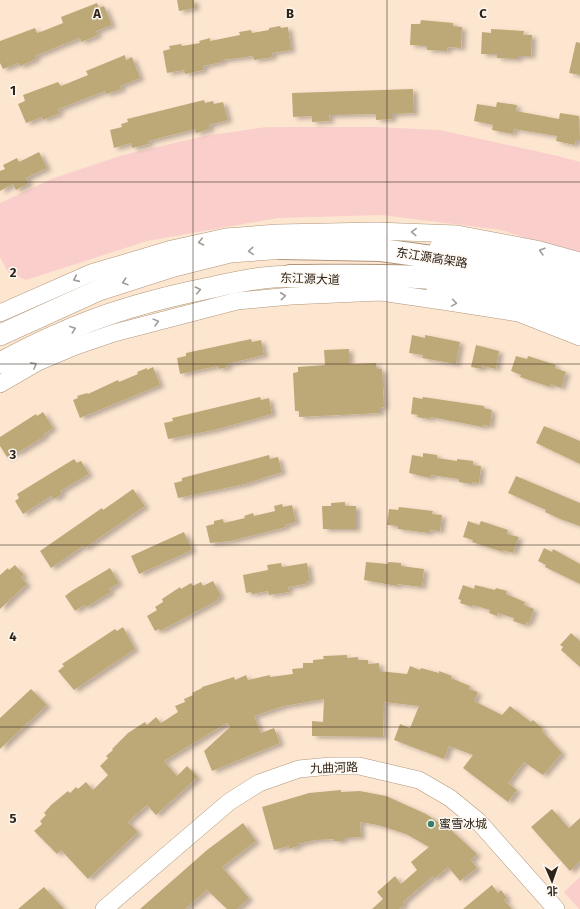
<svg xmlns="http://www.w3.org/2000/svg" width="580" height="909" font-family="'Fira Sans','Noto Sans SC',sans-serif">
<defs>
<filter id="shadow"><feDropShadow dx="4.5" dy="2.5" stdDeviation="2" flood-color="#0004"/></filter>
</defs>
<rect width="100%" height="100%" fill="#fde6d0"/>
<path fill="#f9cecb" d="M266 127H375L440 130 558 156 580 162V255L501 230 382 215 278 218 147 241 26 280 8 272 0 257V203L54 178 123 155 205 136Z
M580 877V909H579L564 892Z"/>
<path fill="#bda978" filter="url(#shadow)" d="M177 0H194L195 8 179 11Z
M97 3 99 8 104 6 112 25 96 31 98 35 81 42 80 38 64 44 35 56 36 59 20 66 18 63 3 69 0 63V41L35 28 37 33 43 31 63 23 61 17Z
M421 20 453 23V26L462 27 461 48 448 47 447 51 427 50V46L410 45 411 24H420Z
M280 26 281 28 288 27 291 50 272 53 273 57 254 60 253 56 222 60V62L203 66 204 70 185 74 184 70 167 73 163 51 170 49 169 46 181 44 182 46 200 43 199 41 210 38V41L240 35 239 32 251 30 252 33 269 30V28Z
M491 29 524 31 523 35H532L531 56H518V59L497 58V54H481L482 32 491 33Z
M576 42 580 43V75L569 73Z
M125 55 126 60 132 57 140 78 120 86 122 89 106 94 105 91 58 109 60 113 43 120 42 117 26 123 18 104 25 101 23 95 58 82 61 86 88 75 86 71Z
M413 89 414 113 392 114V119L376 120V114L329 115 330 121 312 122V116L293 117 292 93Z
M204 100 205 103 213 101 214 104 223 102 228 120 209 125 210 129 196 133 195 129 148 141 149 144 132 148 131 143 114 148 110 130 122 127 121 124 128 122 127 119Z
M497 102 517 105 516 111 559 119 560 113 579 116 580 140H576L575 145 556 141 557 136 514 129 513 134 492 130 493 125 474 121 477 104 496 107Z
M39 152 47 168 26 178 29 183 16 190 13 184 0 191V171L5 169 3 165 17 158 19 162Z
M412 335 425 338V335L460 342 456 364 422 358 423 355 409 353Z
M251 339 252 342 261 340 264 355 227 364 228 367 219 369 218 366 180 374 177 358 186 356V353Z
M476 345 499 351 496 369 482 366V369L471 367Z
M349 349V364L376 363 377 369H382L384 407 380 408V413L299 417V411H295L293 373 298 372V367L325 365 324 350Z
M516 356 527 359 528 356 556 365 555 368 566 372 561 388 551 384 550 387 520 377 521 375 511 371Z
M153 367 160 385 80 418 73 400 78 398 77 396 87 393 88 394 118 380 119 382 138 374 137 372 147 368V370Z
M260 397 261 400 269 398 272 414 214 430 168 439 164 423 173 421 172 418Z
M413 397 422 399 423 397 484 406V408L492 410 490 426 483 425V427L431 417 430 419 417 417 418 415 411 414Z
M43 412 53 428 44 434 45 436 17 453 16 452 7 457 0 446V437L36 414 37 416Z
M544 426 580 441V464L536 443Z
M423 453 437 455V458L457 461V459L473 461V465L481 466 479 483 472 482V484L459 482V479L431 475 430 478 409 473 412 455 423 457Z
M269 455 270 459 278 457 282 472 245 484 178 498 174 483 182 481V478Z
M74 459 77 463 81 461 89 474 60 491 62 494 54 499 51 496 23 514 15 501 19 498 17 494Z
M516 476 580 503V526L560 519 545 512 546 510 508 493Z
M133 489 145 506 85 548 83 546 51 568 40 551 102 508 103 510Z
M345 502V506H356V529H323L322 506H331V503Z
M282 504 283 507 292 505 296 522 285 525 286 527 230 541 210 543 206 526 214 524V521L223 519 224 523 245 518 244 516 253 513 254 516 275 511 274 506Z
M399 507 433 511 432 514 442 515 440 531 429 530V533L398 529V526L387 525 389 509 398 510Z
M468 521 479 525 481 521 508 530 507 534 519 537 513 553 503 550V552L472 542 473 540 463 537Z
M184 532 192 550 139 574 131 556Z
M544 548 552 552 553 549 580 564V584L545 567 546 565 538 561Z
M366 562 388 564V562L401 563V566L424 569 422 587 397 584V586L364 580Z
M281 563 282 567 307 563 310 581 305 582V584L288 587 289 592 269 595 268 591 252 594 251 592 246 593 243 575 268 570 267 565Z
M15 565 24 575 21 577 27 584 0 609V575L8 568 9 570Z
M110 568 119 583 109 589 111 592 86 607 84 605 75 611 65 596 73 590Z
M213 581 221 596 217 598 218 600 160 631 159 629 155 631 147 616 157 610 155 607 163 602 162 599 180 587 181 589 191 583 193 586 201 582 203 586Z
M463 585 474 589 475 585 495 590 496 588 507 591 506 594 525 602 524 605 534 609 529 623 527 622 525 625 513 621 514 618 498 613 497 616 489 613 490 610 473 605 472 607 460 603 461 600 458 599Z
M123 627 135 649 74 690 58 671 64 666 62 664 115 629 117 631Z
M571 633 580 641V667L561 650 563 647 560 645Z
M347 655V658L358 657V660H368V664L379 663V671L407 674 410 666 420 670 421 668 439 673V671L452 676 451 678 470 686 469 689 478 692 474 701 502 715 510 706 531 722 533 720 543 729 542 731 562 753 543 775 524 762 508 783 517 790 508 802 463 768 473 755 449 746 444 759 394 740 400 724 410 728 419 706 384 702 383 737 312 736V721L323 722 324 699 284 706 254 716 261 733 274 728 280 743 212 771 204 751 230 727 227 723 164 761 177 776 187 766 198 777 156 815 147 805 128 822 138 832 88 879 61 850 57 854 34 831 42 824 40 821 46 815 44 813 51 805 68 791 70 793 76 787 78 789 86 782 93 790 108 775 100 766 108 758 106 756 113 750 112 749 128 733 145 722 147 725 156 717 161 723 178 712 175 706 185 702 184 699 193 695 192 693 202 688V687L234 677 235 680 246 675 248 680 270 675V677L293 674 292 669 303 668V663H313V660L324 659 323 656Z
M31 689 47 705 0 749V718Z
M341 790V792L360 791 386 796 426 814 451 830 477 854 471 860 477 868 460 881 448 867 434 879 433 876 419 888 403 902 404 905 399 909H372L383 899 377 892 395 876 401 884 417 870 411 862 429 847 406 834 378 825 360 822 361 837 343 838V841H334V839L315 840 298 844V846L289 849V846L274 850 262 807 309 793Z
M552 809 569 828 580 818V861L570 871 531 827Z
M243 823 256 841 222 867 249 898 237 909H227L207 890 185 909H140L207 850Z
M492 885 498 893 501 890 507 898 504 900 512 909H463Z
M44 887 64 909H18Z"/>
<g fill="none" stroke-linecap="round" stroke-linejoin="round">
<defs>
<path id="tertiary" d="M0 313 91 273 172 249 226 237 278 233 376 231 457 234 536 249 580 261
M0 384 38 362 76 346 114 333 237 301 291 296 381 292 449 302 519 313 580 337
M104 909 229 802 259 783 299 769 331 766H359L419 780 450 798 478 821 556 909"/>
<path id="primary" d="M440 248 532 261 580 275
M437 289 525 304 580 327
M0 335 99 290 174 266 230 252 299 247
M0 363C19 353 38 343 57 335 104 313 163 297 214 287 244 280 276 274 307 277"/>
<path id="trunk" d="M281 248 381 250 454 260 530 276 580 291
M290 276C364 276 442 272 514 291 537 296 558 305 580 314"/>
</defs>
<use href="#tertiary" stroke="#b0967b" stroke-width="18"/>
<use href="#primary" stroke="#b0967b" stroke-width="22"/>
<use href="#trunk" stroke="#b0967b" stroke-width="24"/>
<use href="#tertiary" stroke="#fff" stroke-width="17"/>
<use href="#primary" stroke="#fff" stroke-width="21"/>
<use href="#trunk" stroke="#fff" stroke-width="22"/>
</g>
<defs><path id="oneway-chevron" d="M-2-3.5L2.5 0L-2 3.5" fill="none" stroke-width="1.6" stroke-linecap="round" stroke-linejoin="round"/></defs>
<g stroke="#a09c97">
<use href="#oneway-chevron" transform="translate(414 232) rotate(-177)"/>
<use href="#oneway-chevron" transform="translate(201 242) rotate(168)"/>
<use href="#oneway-chevron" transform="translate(251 251) rotate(175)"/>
<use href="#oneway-chevron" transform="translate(542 251) rotate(-164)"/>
<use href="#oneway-chevron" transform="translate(76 279) rotate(156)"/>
<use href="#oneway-chevron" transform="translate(125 282) rotate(163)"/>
<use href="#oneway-chevron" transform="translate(198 290) rotate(-12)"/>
<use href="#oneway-chevron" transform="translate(283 296) rotate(-6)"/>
<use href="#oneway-chevron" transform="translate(454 303) rotate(9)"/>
<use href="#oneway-chevron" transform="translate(156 322) rotate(-15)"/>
<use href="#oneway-chevron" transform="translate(73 329) rotate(-20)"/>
<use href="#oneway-chevron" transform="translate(34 365) rotate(-29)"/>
</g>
<path fill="none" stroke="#2d2318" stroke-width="1" stroke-opacity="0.55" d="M193 0V909M387 0V909M0 182H580M0 364H580M0 545H580M0 727H580"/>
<circle fill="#3c7d6d" stroke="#fdf7f1" stroke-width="1.5" cx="431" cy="824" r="4"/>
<g text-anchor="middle" stroke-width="3" stroke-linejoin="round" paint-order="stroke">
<g font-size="12" fill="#2d2318" stroke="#fdf7f1">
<text transform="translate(432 258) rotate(9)" y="4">东江源高架路</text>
<text transform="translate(310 279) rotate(2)" y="4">东江源大道</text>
<text transform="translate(334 768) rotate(-2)" y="4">九曲河路</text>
</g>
<g font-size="12" fill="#2d2318" stroke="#fdf7f1" text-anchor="start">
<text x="439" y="828">蜜雪冰城</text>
</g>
</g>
<g font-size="13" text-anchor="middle" font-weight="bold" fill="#2d2318" stroke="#fdf7f1" stroke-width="3" stroke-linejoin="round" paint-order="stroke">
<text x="97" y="18">A</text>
<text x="290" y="18">B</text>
<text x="483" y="18">C</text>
<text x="13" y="95">1</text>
<text x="13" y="277">2</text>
<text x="13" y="459">3</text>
<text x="13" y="641">4</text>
<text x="13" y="823">5</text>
</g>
<g transform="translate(552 881) rotate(178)" stroke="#fdf7f1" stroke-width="3" paint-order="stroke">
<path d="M0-3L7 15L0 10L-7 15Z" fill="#2d2318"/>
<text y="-6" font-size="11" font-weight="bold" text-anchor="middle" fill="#2d2318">北</text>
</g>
</svg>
